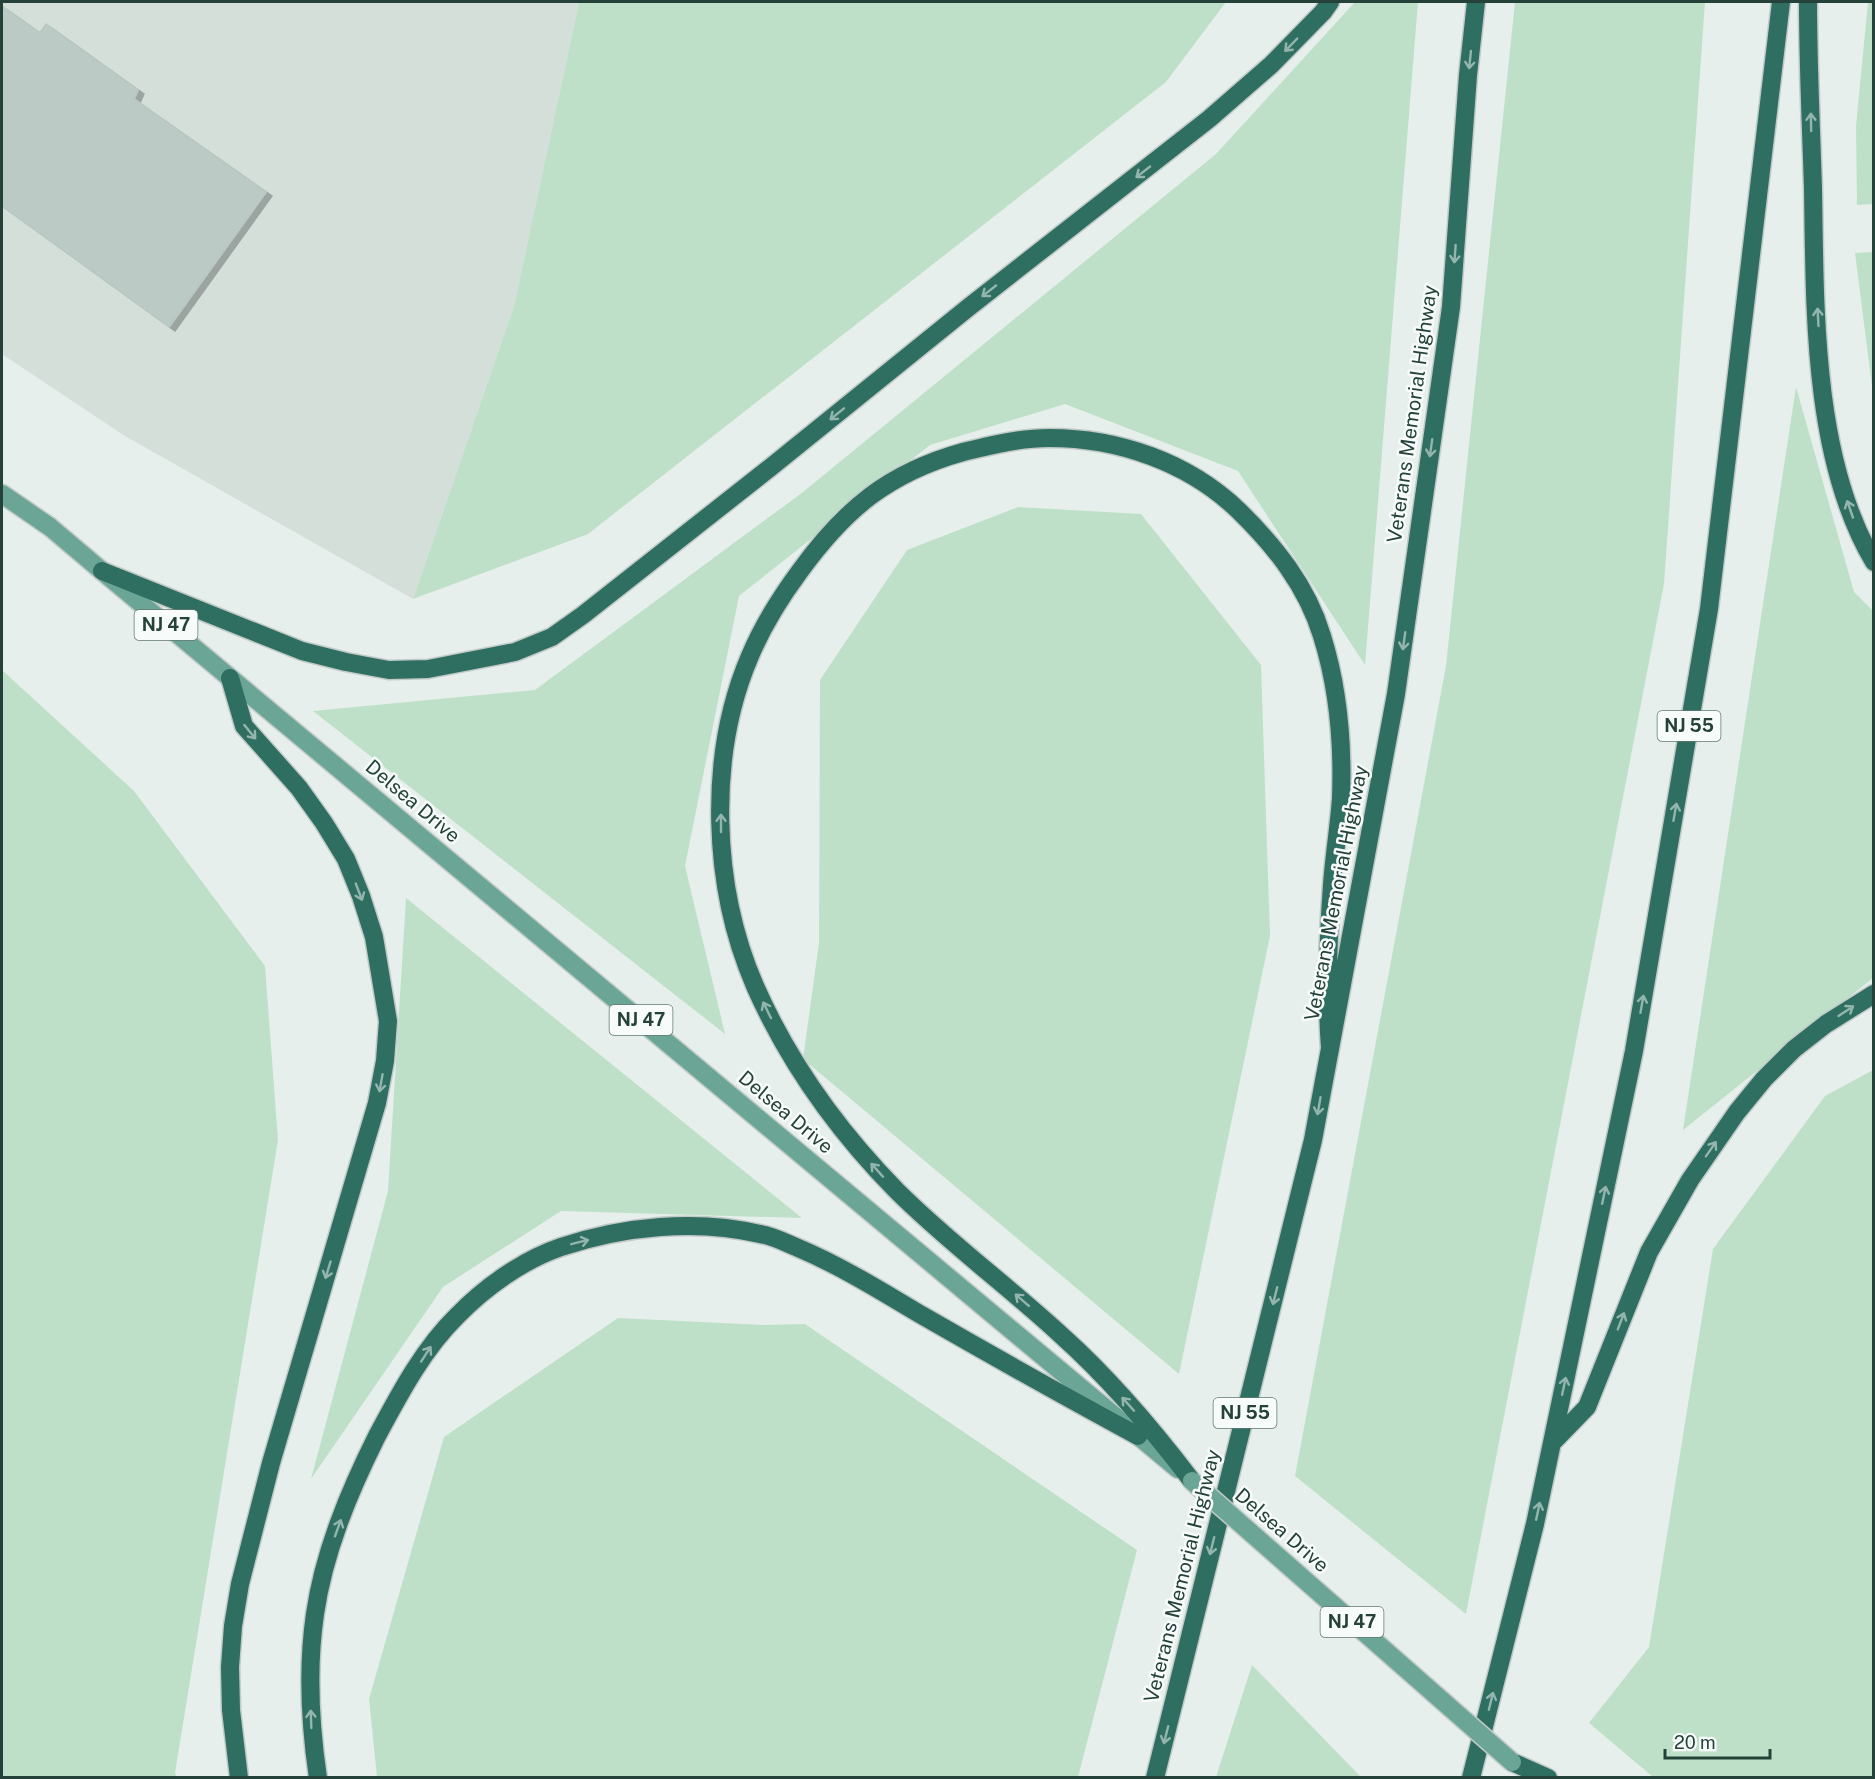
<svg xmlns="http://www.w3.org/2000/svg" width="1875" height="1779" font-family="'Public Sans',sans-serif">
<defs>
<filter id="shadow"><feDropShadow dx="6" dy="4" stdDeviation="0" flood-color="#0004"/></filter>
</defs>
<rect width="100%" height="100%" fill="#e6efeb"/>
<path fill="#d4dfda" d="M2 2H579L514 306 413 599 125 436 2 354Z"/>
<path fill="#bfe0c8" d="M579 2H1226L1166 82 588 534 413 599 514 306Z
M1355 2H1418L1365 665 1238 471 1065 404 930 445 739 596 685 866 725 1034 313 711 535 690 803 492 1216 154Z
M1515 2H1705L1664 584 1466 1614 1295 1476 1446 666Z
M1868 2H1874L1873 204 1857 205 1856 126Z
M1873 252H1874L1873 394 1855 253Z
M1796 387 1854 592 1873 611V978L1683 1130Z
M1018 507 1141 514 1261 665 1270 936 1179 1374 803 1059 819 943 820 680 907 550Z
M2 670 134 791 265 966 278 1140 175 1773 177 1777H2Z
M406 898 802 1218 561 1211 443 1287 311 1479 388 1191Z
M1873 1070V1777H1653L1589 1723 1649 1647 1713 1249 1825 1096Z
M618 1318 765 1325 805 1324 1137 1550 1078 1777H377L369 1699 444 1437Z
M1252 1665 1361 1777H1216Z"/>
<path fill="#bbcac4" stroke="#b8c9c2" stroke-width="1.5" filter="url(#shadow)" d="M2 6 40 33 46 24 138 90 134 99 266 192 169 327 2 206Z"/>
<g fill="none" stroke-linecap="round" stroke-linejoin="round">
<defs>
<path id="primary" d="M2 494 50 527 102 571 1178 1469"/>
<path id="motorway" d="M1808 2C1808 64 1811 126 1813 188 1815 306 1812 458 1874 562
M102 571 302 651 346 662 389 670 428 669 515 652 552 637 583 615 771 467 969 307 1209 119 1271 65 1323 12 1330 2
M230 678 244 726 299 788 324 823 346 859 361 896 374 937 388 1021 385 1061 377 1103 271 1463 240 1584 233 1626 230 1667 231 1710 239 1778
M1553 1442 1587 1407 1649 1252 1690 1180 1737 1112 1764 1079 1794 1049 1826 1024 1874 994
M1192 1481C1154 1431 1108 1377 1061 1335 1008 1286 948 1242 897 1191 838 1131 789 1063 755 986 712 887 707 756 750 656 763 625 780 598 800 571 845 509 888 473 963 452 992 445 1020 438 1049 438 1118 438 1188 462 1238 510 1275 546 1307 586 1322 636 1338 687 1343 745 1341 798 1339 827 1334 856 1332 885 1328 939 1326 994 1330 1048
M1512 1762 1548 1778
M318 1778C310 1724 307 1668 315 1614 324 1552 349 1492 377 1436 399 1395 423 1349 457 1316 485 1287 523 1260 561 1247 624 1226 697 1219 760 1234 773 1236 784 1242 796 1247 839 1265 878 1289 918 1313 991 1355 1064 1396 1138 1436
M1155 1778 1313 1140 1396 694 1451 307 1468 75 1476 2
M1471 1778 1535 1524 1634 1051 1709 609 1781 2"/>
</defs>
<use href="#primary" stroke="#c2cac8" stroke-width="21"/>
<use href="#motorway" stroke="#c2cac8" stroke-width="21"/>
<use href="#primary" stroke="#6aa596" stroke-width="18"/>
<use href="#motorway" stroke="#2f6f62" stroke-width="18"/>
<defs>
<path id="primary-bridge" d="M1192 1481 1512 1762"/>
</defs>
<use href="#primary-bridge" stroke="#c2cac8" stroke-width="21" stroke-linecap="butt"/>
<use href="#primary-bridge" stroke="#6aa596" stroke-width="18"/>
</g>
<defs><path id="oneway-shaft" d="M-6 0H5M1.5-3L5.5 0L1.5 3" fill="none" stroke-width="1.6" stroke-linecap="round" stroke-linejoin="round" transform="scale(1.5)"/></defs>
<g stroke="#93b5ae">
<use href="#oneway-shaft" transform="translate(1291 45) rotate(134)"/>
<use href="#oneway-shaft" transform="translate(1470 60) rotate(96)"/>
<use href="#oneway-shaft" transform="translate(1811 122) rotate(-91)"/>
<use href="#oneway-shaft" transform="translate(1143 172) rotate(142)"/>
<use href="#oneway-shaft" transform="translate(1455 254) rotate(94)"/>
<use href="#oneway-shaft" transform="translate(989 291) rotate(142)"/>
<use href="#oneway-shaft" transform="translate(1818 317) rotate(-93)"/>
<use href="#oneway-shaft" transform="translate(837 414) rotate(141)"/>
<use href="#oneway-shaft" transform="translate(1431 448) rotate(98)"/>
<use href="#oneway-shaft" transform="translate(1850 509) rotate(-109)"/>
<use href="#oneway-shaft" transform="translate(1404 641) rotate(98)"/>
<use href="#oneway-shaft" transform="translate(250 732) rotate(51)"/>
<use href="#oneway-shaft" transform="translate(1675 812) rotate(-80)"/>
<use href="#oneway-shaft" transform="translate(721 823) rotate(-90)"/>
<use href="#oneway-shaft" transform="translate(359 892) rotate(69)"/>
<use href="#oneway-shaft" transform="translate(1642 1004) rotate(-80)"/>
<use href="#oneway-shaft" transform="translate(767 1010) rotate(-116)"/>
<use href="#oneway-shaft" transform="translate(1846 1011) rotate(-33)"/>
<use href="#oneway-shaft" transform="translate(381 1083) rotate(100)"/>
<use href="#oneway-shaft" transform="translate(1319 1106) rotate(100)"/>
<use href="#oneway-shaft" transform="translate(1711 1149) rotate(-55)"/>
<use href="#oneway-shaft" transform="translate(877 1170) rotate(-132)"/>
<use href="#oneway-shaft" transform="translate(1604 1195) rotate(-78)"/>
<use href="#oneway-shaft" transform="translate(580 1242) rotate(-14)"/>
<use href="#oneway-shaft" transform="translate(328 1270) rotate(107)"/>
<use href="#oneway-shaft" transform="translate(1275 1296) rotate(104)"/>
<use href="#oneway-shaft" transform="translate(1022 1300) rotate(-139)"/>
<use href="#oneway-shaft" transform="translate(1621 1321) rotate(-69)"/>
<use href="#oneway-shaft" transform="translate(426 1354) rotate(-57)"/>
<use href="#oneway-shaft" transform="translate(1564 1386) rotate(-78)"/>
<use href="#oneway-shaft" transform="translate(1128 1404) rotate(-132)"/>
<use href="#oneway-shaft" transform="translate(1538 1511) rotate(-78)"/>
<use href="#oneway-shaft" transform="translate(338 1528) rotate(-70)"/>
<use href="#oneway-shaft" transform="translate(1212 1546) rotate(104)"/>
<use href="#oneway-shaft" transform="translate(1491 1701) rotate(-76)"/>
<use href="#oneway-shaft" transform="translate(311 1719) rotate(-92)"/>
<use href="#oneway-shaft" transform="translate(1166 1735) rotate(104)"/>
</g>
<g text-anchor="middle" stroke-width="5" stroke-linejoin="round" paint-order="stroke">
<g fill="#f7fbf9" stroke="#637a73" stroke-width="1.5">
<rect x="134.5" y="610" width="63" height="30" rx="4.5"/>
<rect x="1657.5" y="711" width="63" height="30" rx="4.5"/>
<rect x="609.5" y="1005" width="63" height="30" rx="4.5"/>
<rect x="1213.5" y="1398" width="63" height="30" rx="4.5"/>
<rect x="1320.5" y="1607" width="63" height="30" rx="4.5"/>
</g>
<g font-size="18" font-weight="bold" fill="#24423a">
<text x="166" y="631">NJ 47</text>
<text x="1689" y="732">NJ 55</text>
<text x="641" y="1026">NJ 47</text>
<text x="1245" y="1419">NJ 55</text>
<text x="1352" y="1628">NJ 47</text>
</g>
<g font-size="20" fill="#24423a" stroke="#f7fbf9">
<text transform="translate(1412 414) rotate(-82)" y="7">Veterans Memorial Highway</text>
<text transform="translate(413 801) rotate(40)" y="7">Delsea Drive</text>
<text transform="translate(1336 893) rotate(-79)" y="7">Veterans Memorial Highway</text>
<text transform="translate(786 1112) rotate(40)" y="7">Delsea Drive</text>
<text transform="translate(1282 1530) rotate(41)" y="7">Delsea Drive</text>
<text transform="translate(1182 1576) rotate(-76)" y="7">Veterans Memorial Highway</text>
</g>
</g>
<rect width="1875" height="1779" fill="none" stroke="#24423a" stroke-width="6"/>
<path d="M1665 1749v9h105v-9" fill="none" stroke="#24423a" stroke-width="3"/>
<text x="1674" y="1749" font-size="18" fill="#24423a" stroke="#f7fbf9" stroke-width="4.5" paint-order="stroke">20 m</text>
</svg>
